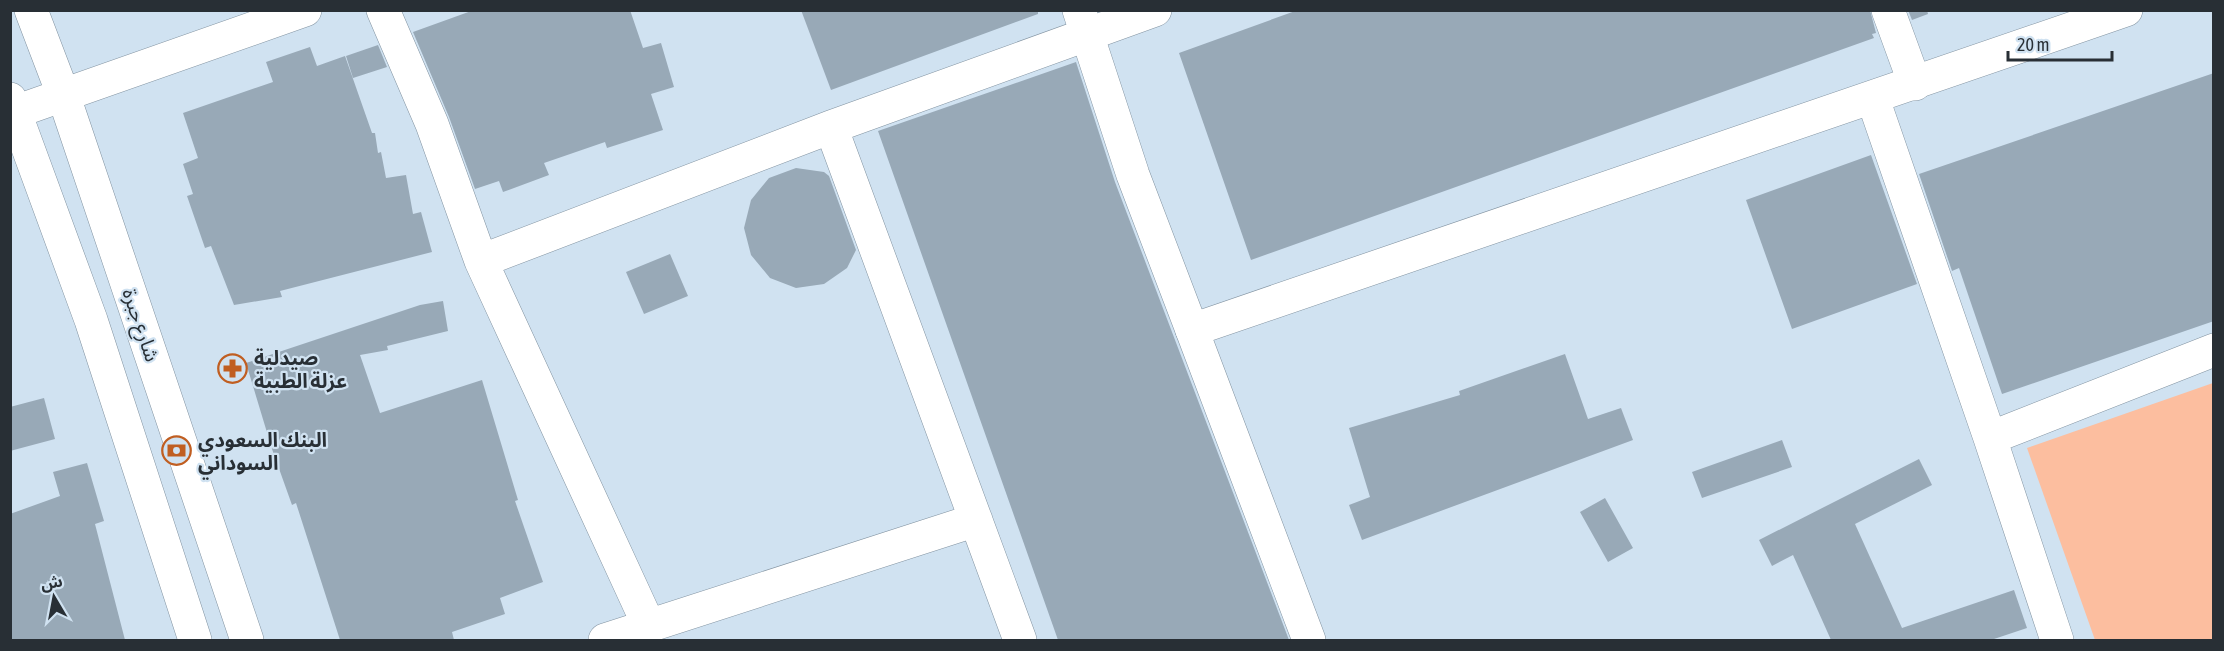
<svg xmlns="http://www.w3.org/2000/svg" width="2224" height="651" font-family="'Asap Condensed','Noto Sans Arabic',sans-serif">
<rect width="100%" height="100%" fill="#d0e2f1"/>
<path fill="#fcbe9f" d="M2213 383V640H2095L2027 448Z"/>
<path fill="#98a9b7" d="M474 10H630L643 48 661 43 674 87 651 94 663 130 607 148 605 142 544 163 549 175 503 192 499 181 475 189 449 117 413 32Z
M801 10H1038V14L831 90Z
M1298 10H1870L1876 33 1872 34 1874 38 1251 260 1179 53Z
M1908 10H1927L1928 14 1912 20Z
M378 45 387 67 353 78 346 56Z
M310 47 317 66 345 56 372 133H375L378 153 381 152 386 178 406 175 413 214 421 212 432 252 280 291 282 297 234 305 211 246 205 248 187 196 193 194 183 164 198 158 183 113 273 82 266 62Z
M1076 62 1115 182 1289 640H1058L878 131Z
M2214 73V321L2002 394 1959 268 1952 271 1919 174Z
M1871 155 1917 284 1792 329 1746 200Z
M796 168 824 172 829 176 856 250 847 268 824 284 796 288 770 278 751 255 744 228 751 200 769 178Z
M670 254 688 296 644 314 626 272Z
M443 301 448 331 387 346 388 350 360 355 380 413 482 380 518 500 515 501 543 582 500 598 505 614 452 632 454 640H340L296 503 292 505 272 449 246 363 420 305Z
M1565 354 1588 419 1621 408 1633 440 1362 540 1349 505 1370 497 1349 428 1460 395 1459 391Z
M44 398 55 439 10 451V407Z
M1782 440 1792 467 1702 498 1692 472Z
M1919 459 1932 485 1855 524 1902 628 2014 590 2027 628 1991 640H1831L1793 555 1772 566 1759 540Z
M87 463 104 521 95 524 125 640H10V514L60 496 53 472Z
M1605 498 1633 548 1608 562 1580 512Z"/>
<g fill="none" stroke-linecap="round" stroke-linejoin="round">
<defs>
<path id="minor" d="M383 10 432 124 481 261 649 626
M1888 10 1915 84
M1873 99 1990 438 2057 640
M15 112 305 10
M831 127 1020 640
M481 261 831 127 1155 10
M1192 330 1309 640
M1990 438 2214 350
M605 640 976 520"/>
<path id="tertiary" d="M31 10 63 94 247 640
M1079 10 1133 175 1192 330 2126 10
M10 99 91 320 195 640"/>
</defs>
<use href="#minor" stroke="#8293a1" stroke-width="34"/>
<use href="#tertiary" stroke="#8293a1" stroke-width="34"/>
<use href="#minor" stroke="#fff" stroke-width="33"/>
<use href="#tertiary" stroke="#fff" stroke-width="33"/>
</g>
<defs>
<symbol id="pharmacy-ring" viewBox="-11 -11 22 22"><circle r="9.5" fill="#d0e2f1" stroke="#c05e21" stroke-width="1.5"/><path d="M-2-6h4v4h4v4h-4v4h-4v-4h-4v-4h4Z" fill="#c05e21"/></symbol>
<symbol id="bank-ring" viewBox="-11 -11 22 22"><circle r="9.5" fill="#d0e2f1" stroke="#c05e21" stroke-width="1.5"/><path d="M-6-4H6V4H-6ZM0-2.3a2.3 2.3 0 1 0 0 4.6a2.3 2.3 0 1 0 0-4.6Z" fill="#c05e21"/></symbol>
</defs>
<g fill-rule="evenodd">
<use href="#pharmacy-ring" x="216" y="352" width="33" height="33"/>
<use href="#bank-ring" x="160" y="434" width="33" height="33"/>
</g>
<g text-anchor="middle" stroke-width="4.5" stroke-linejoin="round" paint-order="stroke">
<g font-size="20" fill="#282f35" stroke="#d0e2f1">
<text transform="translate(141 325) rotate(71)" y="7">شارع جبرة</text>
</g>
<g font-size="20" font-weight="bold" fill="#282f35" stroke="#d0e2f1" text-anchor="start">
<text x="254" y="365">صيدلية<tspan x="254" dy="23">عزلة الطبية</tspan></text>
<text x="198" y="447">البنك السعودي<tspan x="198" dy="23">السوداني</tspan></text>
</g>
</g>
<rect width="2224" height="651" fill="none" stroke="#282f35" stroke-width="24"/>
<g transform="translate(54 597) rotate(350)" stroke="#d0e2f1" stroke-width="4.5" paint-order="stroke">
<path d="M0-4.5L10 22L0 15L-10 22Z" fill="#282f35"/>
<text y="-9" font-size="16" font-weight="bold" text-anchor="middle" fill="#282f35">ش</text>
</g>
<path d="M2008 51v9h104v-9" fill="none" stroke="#282f35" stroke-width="3"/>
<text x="2017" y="51" font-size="18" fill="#282f35" stroke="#d0e2f1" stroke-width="4.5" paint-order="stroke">20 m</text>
</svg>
